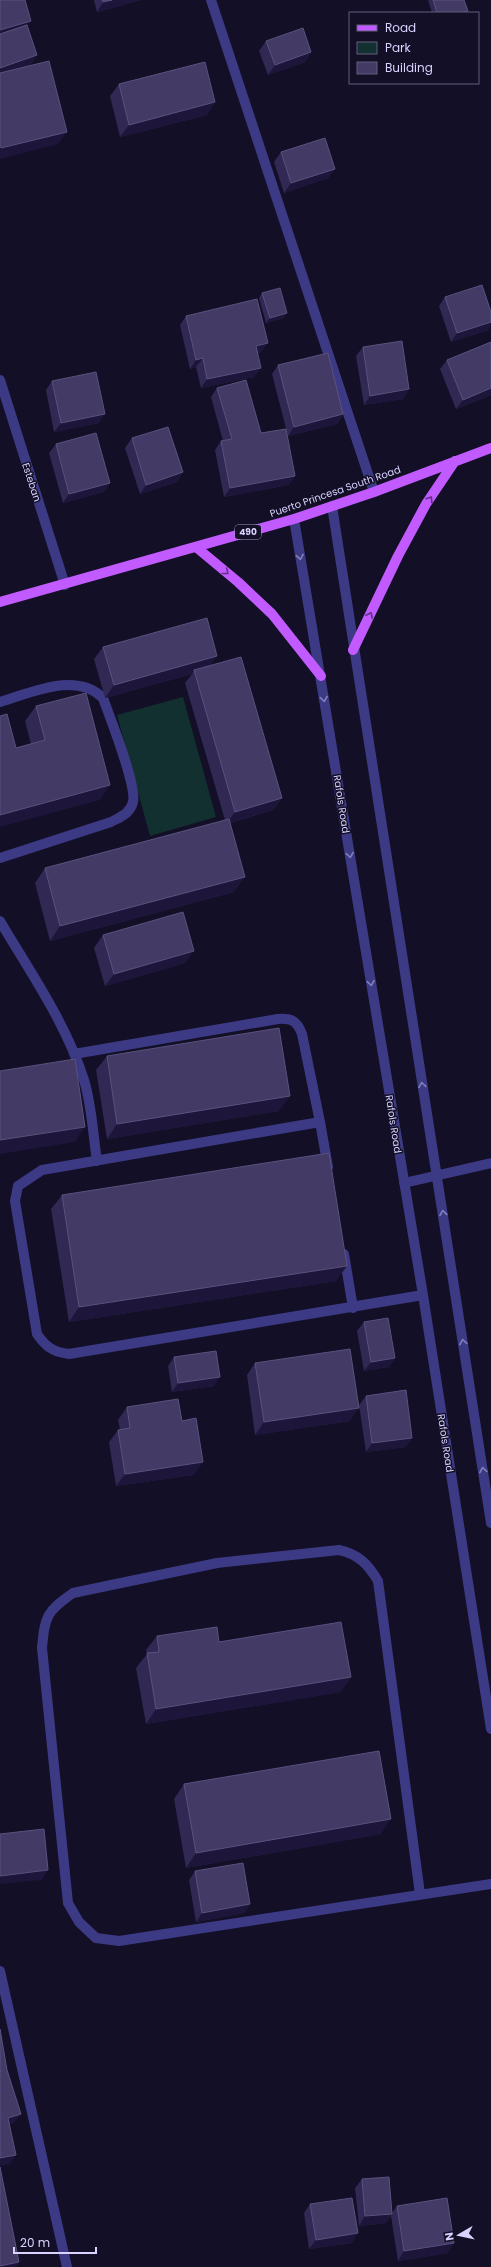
<svg xmlns="http://www.w3.org/2000/svg" width="491" height="2267" font-family="Poppins,sans-serif">
<rect width="100%" height="100%" fill="#130f26"/>
<path fill="#12302f" d="M183 697 216 817 150 836 117 715Z"/>
<g fill="none" stroke-linecap="round" stroke-linejoin="round">
<path stroke="#3d3a85" stroke-width="10" d="M211 0 374 492
M0 380 65 585
M332 506 491 1523
M294 519 423 1295 491 1729
M0 702C31 693 76 671 103 698 110 718 137 785 133 802 130 814 120 817 111 822L0 858
M0 921C30 972 66 1023 84 1080 92 1106 93 1135 97 1161
M74 1054 278 1019C292 1018 297 1021 302 1034L320 1122
M328 1167 320 1122 42 1170 18 1186 15 1201 37 1334C46 1347 53 1352 69 1354L423 1295
M404 1183 491 1163
M344 1254 353 1308
M420 1894 378 1581C368 1564 358 1554 339 1550L217 1563 73 1593C46 1612 45 1616 42 1648L68 1903 79 1922 96 1938 119 1941 491 1884
M0 1971 67 2267"/>
<path stroke="#c25bff" stroke-width="10" d="M196 547 238 582 272 614 321 676
M0 602 294 519 374 492 491 448
M353 650 398 556 426 504 455 461"/>
</g>
<path fill="#312854" d="M94 0H141L97 12Z
M428 0H464L466 13H432Z
M266 41 311 52 305 62 268 75 259 51Z
M119 84 207 115 120 137 110 96Z
M281 152 335 169 328 178 284 193 274 162Z
M262 293 284 318 266 323 259 298Z
M445 297 491 312V325L488 330 451 342 439 306Z
M186 316 261 352 258 353 254 377 201 388 196 367 190 369 180 325Z
M491 342V395L456 409 440 369 447 360Z
M363 347 409 389 403 399 364 405 356 356Z
M278 365 343 414 337 424 288 436 272 374Z
M52 381 99 423 54 432 46 390Z
M217 388 261 433 295 476 288 485 224 497 215 450 221 441H223L211 397Z
M132 438 183 472 177 482 140 494 125 448Z
M56 444 110 483 104 492 63 503 49 453Z
M103 647 211 665 282 798 273 810 230 823 234 892 50 941 35 883 45 868 225 820 185 683 192 674 105 698 94 659Z
M36 706 100 800 16 748 31 744 25 721Z
M103 935 185 963 105 986 94 948Z
M107 1056 279 1111 107 1139 96 1070Z
M62 1195 336 1281 69 1322 51 1209Z
M364 1322 395 1358 389 1367 364 1371 357 1331Z
M174 1357 214 1386 172 1392 168 1366Z
M255 1363 350 1421 255 1435 247 1375Z
M366 1396 412 1438 406 1447 366 1452 359 1405Z
M127 1407 182 1421 194 1475 116 1486 109 1442 118 1430H120L118 1420Z
M157 1636 219 1642 351 1677 340 1692 146 1724 136 1668 147 1654 146 1650Z
M184 1784 381 1834 186 1868 174 1799Z
M195 1871 250 1904 244 1913 196 1922 189 1880Z
M362 2179 392 2213 397 2206 448 2253 398 2261 391 2216 386 2223 359 2226 355 2188Z
M310 2204 352 2243 309 2249 304 2213Z"/>
<path fill="#1d163a" d="M112 0H141L97 12 103 2Z
M468 11 466 13H459Z
M31 21 22 33 0 40V30Z
M311 52 305 62 268 75 275 65Z
M37 55 31 65 0 75V68Z
M215 102 207 115 120 137 129 125Z
M67 132 58 144 0 159V149L1 148Z
M335 169 328 178 284 193 291 183Z
M287 313 284 318 266 323 270 318Z
M491 322V325L488 330 451 342 457 333Z
M268 343 261 352 250 355 256 346Z
M203 358 196 367 190 369 196 360Z
M261 368 254 377 201 388 207 379Z
M491 388V395L456 409 463 400Z
M409 389 403 399 364 405 370 396Z
M105 414 99 423 54 432 61 423Z
M343 414 337 424 288 436 294 427Z
M183 472 177 482 140 494 146 485Z
M295 476 288 485 224 497 230 488Z
M110 483 104 492 63 503 69 494Z
M217 656 208 669 194 670 192 674 105 698 114 685Z
M110 785 100 800 0 827V815Z
M282 798 273 810 226 824 235 812Z
M245 877 234 892 50 941 60 926Z
M194 951 185 963 105 986 114 974Z
M290 1096 279 1111 107 1139 117 1124Z
M85 1127 75 1142 0 1154V1140Z
M347 1266 336 1281 69 1322 79 1307Z
M395 1358 389 1367 364 1371 371 1362Z
M220 1377 214 1386 172 1392 178 1383Z
M359 1408 350 1421 255 1435 264 1422Z
M412 1438 406 1447 366 1452 372 1443Z
M203 1462 194 1475 116 1486 125 1474Z
M351 1677 340 1692 146 1724 156 1709Z
M391 1819 381 1834 186 1868 196 1853Z
M48 1870 42 1880 0 1884V1876Z
M250 1904 244 1913 196 1922 202 1913Z
M21 2114 14 2123 1 2127 8 2118Z
M16 2155 10 2164 0 2166V2158Z
M392 2214 386 2223 359 2226 365 2216Z
M358 2233 352 2243 309 2249 316 2240Z
M454 2243 448 2253 398 2261 404 2251Z
M19 2262 16 2267H0V2266Z"/>
<path fill="#433a66" stroke="#5a527e" d="M0 0H25L31 21 0 30Z
M102 0H112L103 2Z
M433 0H464L468 11 459 13H437Z
M27 25 37 55 0 68V34Z
M303 28 311 52 275 65 266 41Z
M49 61 67 132 1 148 0 146V73Z
M205 62 215 102 129 125 119 84Z
M325 138 335 169 291 183 281 152Z
M482 285 491 312V322L457 333 445 297Z
M280 288 287 313 270 318 262 293Z
M257 299 268 343 256 346 261 368 207 379 203 358 196 360 186 316Z
M402 341 409 389 370 396 363 347Z
M491 342V388L463 400 447 360Z
M328 353 343 414 294 427 278 365Z
M96 372 105 414 61 423 52 381Z
M246 380 261 433 286 429 295 476 230 488 221 441 232 439 217 388Z
M168 427 183 472 146 485 132 438Z
M96 433 110 483 69 494 56 444Z
M207 618 217 656 114 685 103 647Z
M241 657 282 798 235 812 194 670Z
M86 693 110 785 0 815V716L7 714 16 748 45 740 36 706Z
M229 819 245 877 60 926 45 868Z
M183 912 194 951 114 974 103 935Z
M279 1028 290 1096 117 1124 107 1056Z
M75 1059 85 1127 0 1140V1071Z
M329 1153 347 1266 79 1307 62 1195Z
M388 1318 395 1358 371 1362 364 1322Z
M350 1349 359 1408 264 1422 255 1363Z
M216 1351 220 1377 178 1383 174 1357Z
M406 1390 412 1438 372 1443 366 1396Z
M178 1399 182 1421 196 1418 203 1462 125 1474 118 1430 130 1428 127 1407Z
M341 1622 351 1677 156 1709 147 1653 159 1652 157 1636 217 1627 219 1642Z
M379 1751 391 1819 196 1853 184 1784Z
M44 1829 48 1870 0 1876V1834Z
M243 1863 250 1904 202 1913 195 1871Z
M0 2029 7 2070 21 2114 8 2118 16 2155 0 2158V2071H1H0Z
M0 2167 19 2262 0 2266Z
M389 2177 392 2214 365 2216 362 2179Z
M352 2198 358 2233 316 2240 310 2204Z
M447 2198 454 2243 404 2251 397 2206Z"/>
<defs><path id="oneway-chevron" d="M-2-3.5L2.5 0L-2 3.5" fill="none" stroke-width="1.6" stroke-linecap="round" stroke-linejoin="round"/></defs>
<g stroke="#623188">
<use href="#oneway-chevron" transform="translate(430 499) rotate(-57)"/>
<use href="#oneway-chevron" transform="translate(226 572) rotate(39)"/>
<use href="#oneway-chevron" transform="translate(370 615) rotate(-65)"/>
</g>
<g stroke="#837fbc">
<use href="#oneway-chevron" transform="translate(300 557) rotate(80)"/>
<use href="#oneway-chevron" transform="translate(324 699) rotate(81)"/>
<use href="#oneway-chevron" transform="translate(350 855) rotate(81)"/>
<use href="#oneway-chevron" transform="translate(371 983) rotate(81)"/>
<use href="#oneway-chevron" transform="translate(422 1085) rotate(-99)"/>
<use href="#oneway-chevron" transform="translate(443 1213) rotate(-99)"/>
<use href="#oneway-chevron" transform="translate(463 1342) rotate(-99)"/>
<use href="#oneway-chevron" transform="translate(483 1470) rotate(-99)"/>
</g>
<g text-anchor="middle" stroke-width="3" stroke-linejoin="round" paint-order="stroke">
<rect fill="#130f26" stroke="#9e99be" stroke-width="1" x="235" y="525" width="26" height="14" rx="3"/>
<g font-size="9" font-weight="bold" fill="#d9d4ff">
<text x="248" y="535">490</text>
</g>
<g font-size="10" fill="#d9d4ff" stroke="#130f26">
<text transform="translate(32 482) rotate(72)" y="4">Esteban</text>
<text transform="translate(335 491) rotate(-19)" y="4">Puerto Princesa South Road</text>
<text transform="translate(342 804) rotate(81)" y="4">Rafols Road</text>
<text transform="translate(394 1124) rotate(81)" y="4">Rafols Road</text>
<text transform="translate(446 1443) rotate(81)" y="4">Rafols Road</text>
</g>
</g>
<rect x="349" y="12" width="130" height="72" fill="#130f26" stroke="#625e7d"/>
<rect x="357" y="25" width="20" height="6" fill="#c25bff" stroke="#625e7d"/>
<text x="385" y="32" font-size="12" fill="#d9d4ff">Road</text>
<rect x="357" y="42" width="20" height="12" fill="#12302f" stroke="#625e7d"/>
<text x="385" y="52" font-size="12" fill="#d9d4ff">Park</text>
<rect x="357" y="62" width="20" height="12" fill="#433a66" stroke="#625e7d"/>
<text x="385" y="72" font-size="12" fill="#d9d4ff">Building</text>
<g transform="translate(459 2235) rotate(261)" stroke="#130f26" stroke-width="3" paint-order="stroke">
<path d="M0-3L7 15L0 10L-7 15Z" fill="#d9d4ff"/>
<text y="-6" font-size="11" font-weight="bold" text-anchor="middle" fill="#d9d4ff">N</text>
</g>
<path d="M14 2247v6h82v-6" fill="none" stroke="#d9d4ff" stroke-width="2"/>
<text x="20" y="2247" font-size="12" fill="#d9d4ff" stroke="#130f26" stroke-width="3" paint-order="stroke">20 m</text>
</svg>
